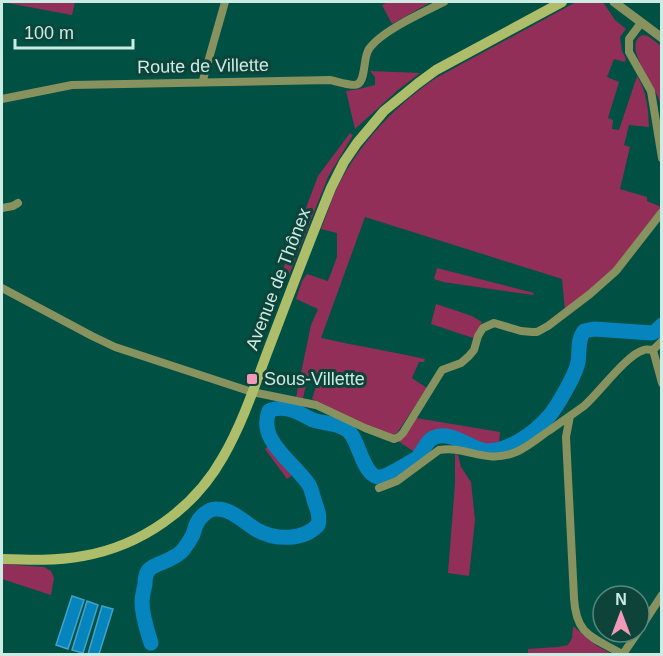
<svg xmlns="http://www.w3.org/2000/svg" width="663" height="656" font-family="Arial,sans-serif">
<rect width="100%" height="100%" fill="#005044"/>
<path fill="#912f58" d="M2 2H75L72 15Z
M388 2H428L429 3 392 24 382 5Z
M576 2H603L615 20 626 29 620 37 622 51 626 59 625 62 614 59 607 77 619 82 608 118 613 120 612 129 619 130 637 76C647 92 648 108 649 127L629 125 624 145 630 147 620 189 647 197V201L661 207 613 269 597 285 565 311 562 279 365 217 321 338C356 346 390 351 425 359L424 362H419L412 378 427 388 397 433 393 435 352 419 312 399 318 380 308 377 303 398 296 397 311 325 318 309 296 299 302 281 307 274 328 281 337 257V233L321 229C327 215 331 200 338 186 361 141 395 106 436 78Z
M643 35 648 36 661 46V121C661 113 661 104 658 97 653 83 621 43 643 35Z
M370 71 420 73 398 90 355 129 346 91 359 89 375 85V77Z
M350 133 353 135 328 177 289 275 283 276V269L318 176Z
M437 268 534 293 533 295 443 282 434 279Z
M436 304 472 316 482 322 473 338 431 324Z
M416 418 500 432 499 446C493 446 486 448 480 446 471 444 463 437 454 434 438 428 422 437 416 453L398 441Z
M272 441 277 449 298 471 287 479 265 449Z
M455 454 458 455 461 467 471 482 475 520 469 576 448 573 455 484Z
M2 564 44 567 51 571 54 578 51 595 2 579Z
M573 626 597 646 612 654H528V649L558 647 568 645 572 638Z"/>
<path fill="#0584be" stroke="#40a3c9" stroke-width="1.5" d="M72 596 84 600 68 649 56 645Z
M87 601 98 605 83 653 72 650Z
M102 606 113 609 99 654H88Z"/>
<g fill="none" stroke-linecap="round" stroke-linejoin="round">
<path stroke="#0584be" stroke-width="15" d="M151 643C147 630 142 616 142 602 142 596 144 590 145 584 145 580 146 574 148 571 152 564 174 561 183 550 186 546 189 542 191 538 194 534 194 530 196 525 199 518 208 508 217 509 232 509 245 523 257 530 275 540 303 541 318 525 320 517 318 511 315 503 313 497 312 490 309 485 295 463 257 441 269 411 276 407 284 408 292 410 299 412 306 417 313 420 325 424 343 423 351 434 359 444 364 475 378 477 386 478 408 463 416 459 423 453 425 442 433 438 449 430 467 446 482 450 505 455 536 432 550 415 558 405 576 374 578 362 580 351 577 340 584 331L594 329 652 333 656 331 662 325"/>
<path stroke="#87925f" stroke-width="8" d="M641 23 629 39V52L651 91 662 158
M203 81 204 76 225 2
M2 99 72 85 330 80C336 81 353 87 358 84 366 79 363 57 369 49 381 31 424 12 444 2
M2 208 13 206 18 203
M2 288 92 336 115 347 252 392 316 405 365 428 394 439 399 437 403 433 442 370 461 363 469 356 474 350 478 336 483 328 494 323 521 331 532 332H537L548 326 590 294 616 271 662 212
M653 350 662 383
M653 350 662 341
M570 416 566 437 574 598C576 636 593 637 622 654
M379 488 397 481 439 450C466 445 486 465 516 452 528 447 539 437 550 430 561 422 573 414 584 406 599 393 627 354 644 350 646 349 651 350 653 350
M639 630 662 595
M623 654 638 632"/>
<path stroke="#87925f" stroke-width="9" d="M614 2 662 38"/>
<path stroke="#adbd6a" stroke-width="10" d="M2 559C29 560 56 561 83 556 141 546 194 509 223 457 242 424 254 388 267 353 288 298 309 242 331 188L344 162 357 143 384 111 417 84 436 70 562 2"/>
</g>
<rect fill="#f09ab7" stroke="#0d4339" stroke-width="2" x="246" y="373" width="12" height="12" rx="3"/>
<g text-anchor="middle" stroke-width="6" stroke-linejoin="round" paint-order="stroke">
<g font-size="18" fill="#cbebe3" stroke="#0d4339">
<text transform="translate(203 66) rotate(-1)" y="6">Route de Villette</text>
<text transform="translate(278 279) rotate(-69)" y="6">Avenue de Thônex</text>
</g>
<g font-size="18" fill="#cbebe3" stroke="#0d4339" text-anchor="start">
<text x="264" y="385">Sous-Villette</text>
</g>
</g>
<rect width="663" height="656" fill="none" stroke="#cbebe3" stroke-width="6"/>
<g transform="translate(621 614)"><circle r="28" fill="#0d4339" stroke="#59867d" stroke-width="1.5"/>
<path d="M0-4.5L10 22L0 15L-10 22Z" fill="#f09ab7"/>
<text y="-9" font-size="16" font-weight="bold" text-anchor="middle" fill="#cbebe3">N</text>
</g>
<path d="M15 39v9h118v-9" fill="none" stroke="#cbebe3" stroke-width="3"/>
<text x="24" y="39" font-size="18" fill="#cbebe3" stroke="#0d4339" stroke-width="4.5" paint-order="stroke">100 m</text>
</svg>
